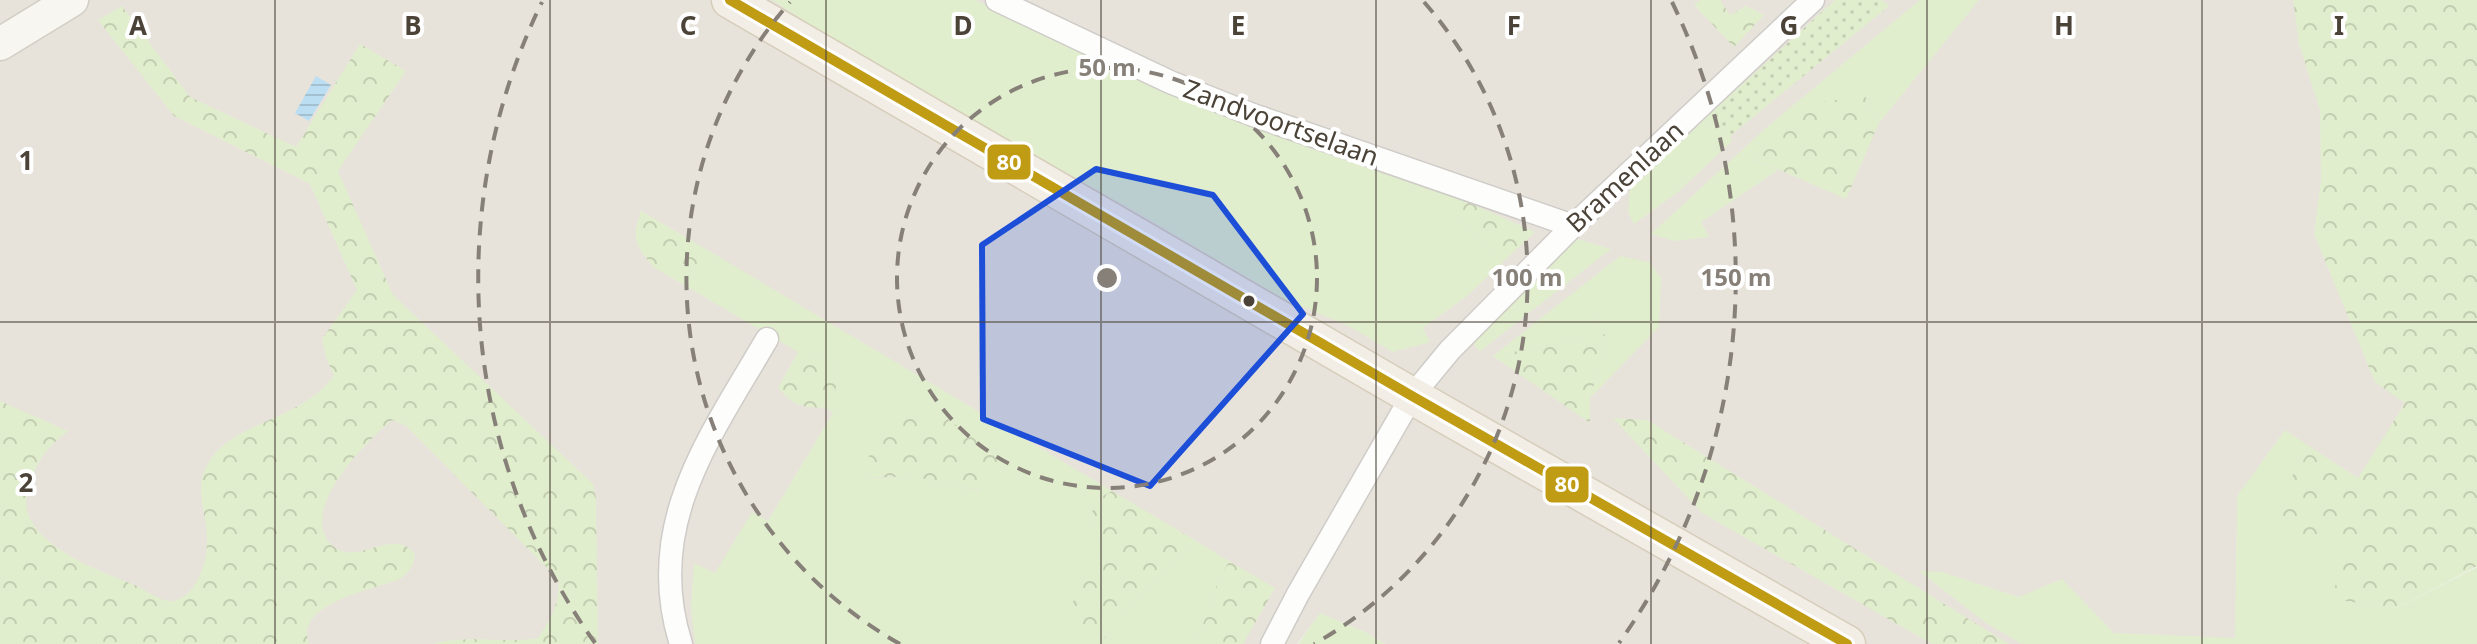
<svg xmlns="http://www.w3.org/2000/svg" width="2477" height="644" font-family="'Noto Sans',sans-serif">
<defs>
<pattern id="forest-crowns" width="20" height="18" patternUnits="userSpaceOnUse" patternTransform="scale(2)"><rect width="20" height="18" fill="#e1eecd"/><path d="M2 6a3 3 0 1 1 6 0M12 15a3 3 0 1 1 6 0" fill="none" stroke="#c3cdb1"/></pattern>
<pattern id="park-dots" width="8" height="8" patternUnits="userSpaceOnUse" patternTransform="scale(2)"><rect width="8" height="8" fill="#e1eecd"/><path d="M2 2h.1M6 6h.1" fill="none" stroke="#c3cdb1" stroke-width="1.8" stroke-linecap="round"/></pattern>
<pattern id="water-rules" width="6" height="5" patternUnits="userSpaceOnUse" patternTransform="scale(2)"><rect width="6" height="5" fill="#bcdef3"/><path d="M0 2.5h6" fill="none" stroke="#a3c0d1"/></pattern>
</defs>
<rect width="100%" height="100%" fill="#f3f1ee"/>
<path fill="#e7e3db" d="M0 0H2295L2405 403 2260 644H1385L1367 633 1320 614 1297 644H0Z"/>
<path fill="#e1eecd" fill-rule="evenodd" d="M772 0H975L1165 91 1463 200 1454 213 1503 262 1467 296 1423 328 1430 342 1393 352 1347 325 1286 300 1140 214 871 63Z
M1920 0H1979L1879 123 1865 96 1753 159 1778 170 1701 222 1709 237 1674 241 1651 234 1767 127Z
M1705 118 1723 135 1730 136 1732 141 1678 192 1634 224 1628 212 1630 187Z
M1577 239 1611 249 1480 351 1472 342Z
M711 252 1112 491 1099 498 1089 518 1103 549C1091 575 1068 595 1072 625L1103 640 1145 589 1198 542 1229 561 1213 593 1197 644H695L691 608 694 563 715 573 752 512 768 521 833 413 826 408C848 371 842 354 797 354L798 352 655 268C676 270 696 269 711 252ZM1005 471 978 491 917 477 872 478 857 475Z
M1620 256 1649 262 1661 278 1659 327 1590 398 1607 339 1593 317 1579 339 1493 356Z
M2285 430 2312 448 2278 496 2349 543 2344 564 2346 601 2397 608 2477 567V644H2022L1986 623 1919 571 1942 572 2019 597 2062 579 2114 633 2235 638 2237 496Z
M1320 613 1367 633 1385 644H1298Z"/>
<path fill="url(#forest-crowns)" d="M1700 0H1720L1730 15 1746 6 1764 15 1734 47 1694 5Z
M2293 0H2477V566L2397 608 2345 601 2334 590 2349 543 2324 528 2305 554 2281 537 2278 496 2312 448 2358 478 2405 403 2375 382 2314 234 2321 181 2320 110 2299 44Z
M122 6 190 97 296 147 360 44 406 71 338 171 393 295 593 484 596 498 598 644H433C468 634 503 644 538 638 551 619 561 602 558 579L405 425 392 420C366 442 307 500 326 538 330 545 337 550 345 552 368 556 397 530 415 554 414 566 409 572 400 579 373 590 294 603 309 644H0V401L68 431C47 448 38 458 30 485 29 490 26 497 26 502 27 545 100 571 132 584 144 588 164 606 177 600 199 592 208 558 207 537 206 512 194 489 207 465 230 421 303 421 334 375L326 358 322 339 357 290 310 184 174 116 98 20Z
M1865 96 1879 123 1846 199 1752 158 1806 104Z
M1463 200 1535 232 1503 262 1454 213Z
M641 211 711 252C695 271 678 270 654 268 635 244 631 241 641 211Z
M1592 316 1607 339 1590 398V423L1493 356 1579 339Z
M797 354C842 354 848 371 826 408 802 407 795 407 778 388Z
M916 406 937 411 996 455 1005 471 1001 484 995 491C969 491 945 482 920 478 899 475 878 479 857 476L891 420Z
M1613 418 1647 420 2009 644H1932L1702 513Z
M1112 491 1198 542 1145 589 1103 640C1094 643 1086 642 1079 636 1054 610 1092 573 1103 549L1089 518 1099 498Z
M1229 561 1275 588 1243 644H1197L1213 593Z"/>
<path fill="url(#park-dots)" d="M1835 0H1882L1889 6 1730 136 1723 135 1705 118Z"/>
<path fill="url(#water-rules)" d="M316 76 331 85 309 121 295 113Z"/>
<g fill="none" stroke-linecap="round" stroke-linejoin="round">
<defs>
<path id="street" d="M997 0 1170 82 1253 115 1573 226
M681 644C643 525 710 437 767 339
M1272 644 1298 594 1412 396 1450 350 1573 226 1813 0"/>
<path id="secondary" d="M0 44 72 0"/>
<path id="primary" d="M730 0 1412 396 1847 644"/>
</defs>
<use href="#street" stroke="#cfccc8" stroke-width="25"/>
<use href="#secondary" stroke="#d3cec4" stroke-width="35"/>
<use href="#primary" stroke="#d6cdba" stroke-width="39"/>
<use href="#street" stroke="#fdfdfc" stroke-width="22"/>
<use href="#secondary" stroke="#f7f6f1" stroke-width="32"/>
<use href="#primary" stroke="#f2eee6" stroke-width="36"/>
<defs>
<path id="bus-1" d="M730 0 1412 396 1847 644"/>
</defs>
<use href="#bus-1" stroke="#fff" stroke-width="16"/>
<use href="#bus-1" stroke="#c09c14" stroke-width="10"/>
</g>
<path fill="#1d4ed8" fill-opacity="0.2" stroke="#1d4ed8" stroke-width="6" stroke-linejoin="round" d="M1096 169 1213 195 1303 314 1150 486 983 419 982 245Z"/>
<path fill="none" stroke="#4b4338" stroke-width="2" stroke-opacity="0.55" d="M275 0V644M550 0V644M826 0V644M1101 0V644M1376 0V644M1651 0V644M1927 0V644M2202 0V644M0 322H2477"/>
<g fill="none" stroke="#868078" stroke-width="4" stroke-dasharray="14 10">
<circle cx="1107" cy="278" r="210"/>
<path d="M900 644A420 420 0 0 1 790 2M1424 2A420 420 0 0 1 1314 644"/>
<path d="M595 643A629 629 0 0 1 542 2M1672 2A629 629 0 0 1 1619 643"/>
</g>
<circle fill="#4b4338" stroke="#fff" stroke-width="3" cx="1249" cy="301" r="7"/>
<g text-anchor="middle" stroke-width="8" stroke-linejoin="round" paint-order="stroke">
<g font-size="26" fill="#4b4338" stroke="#fff">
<text transform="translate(1281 123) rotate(20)" y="9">Zandvoortselaan</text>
<text transform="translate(1625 177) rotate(-43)" y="9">Bramenlaan</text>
</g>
</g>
<g font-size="26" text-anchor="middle" font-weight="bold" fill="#4b4338" stroke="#fff" stroke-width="8" stroke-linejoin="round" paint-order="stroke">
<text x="138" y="35">A</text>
<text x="413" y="35">B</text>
<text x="688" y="35">C</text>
<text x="963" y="35">D</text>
<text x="1238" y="35">E</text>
<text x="1514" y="35">F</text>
<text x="1789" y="35">G</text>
<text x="2064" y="35">H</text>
<text x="2339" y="35">I</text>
<text x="26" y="170">1</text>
<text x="26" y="492">2</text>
</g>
<circle cx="1107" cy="278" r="12" fill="#868078" stroke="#fff" stroke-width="4"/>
<g font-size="24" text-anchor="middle" font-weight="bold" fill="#868078" stroke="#fff" stroke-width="8" stroke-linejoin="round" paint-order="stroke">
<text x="1107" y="76">50 m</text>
<text x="1527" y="286">100 m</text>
<text x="1736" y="286">150 m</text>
</g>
<g stroke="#fff" stroke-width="3">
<rect x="986" y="143" width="46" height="38" rx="8" fill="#c09c14"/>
<rect x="1544" y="465" width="46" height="39" rx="8" fill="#c09c14"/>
</g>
<g font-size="22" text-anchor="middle" font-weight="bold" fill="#fff">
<text x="1009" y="170">80</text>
<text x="1567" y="492">80</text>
</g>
</svg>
